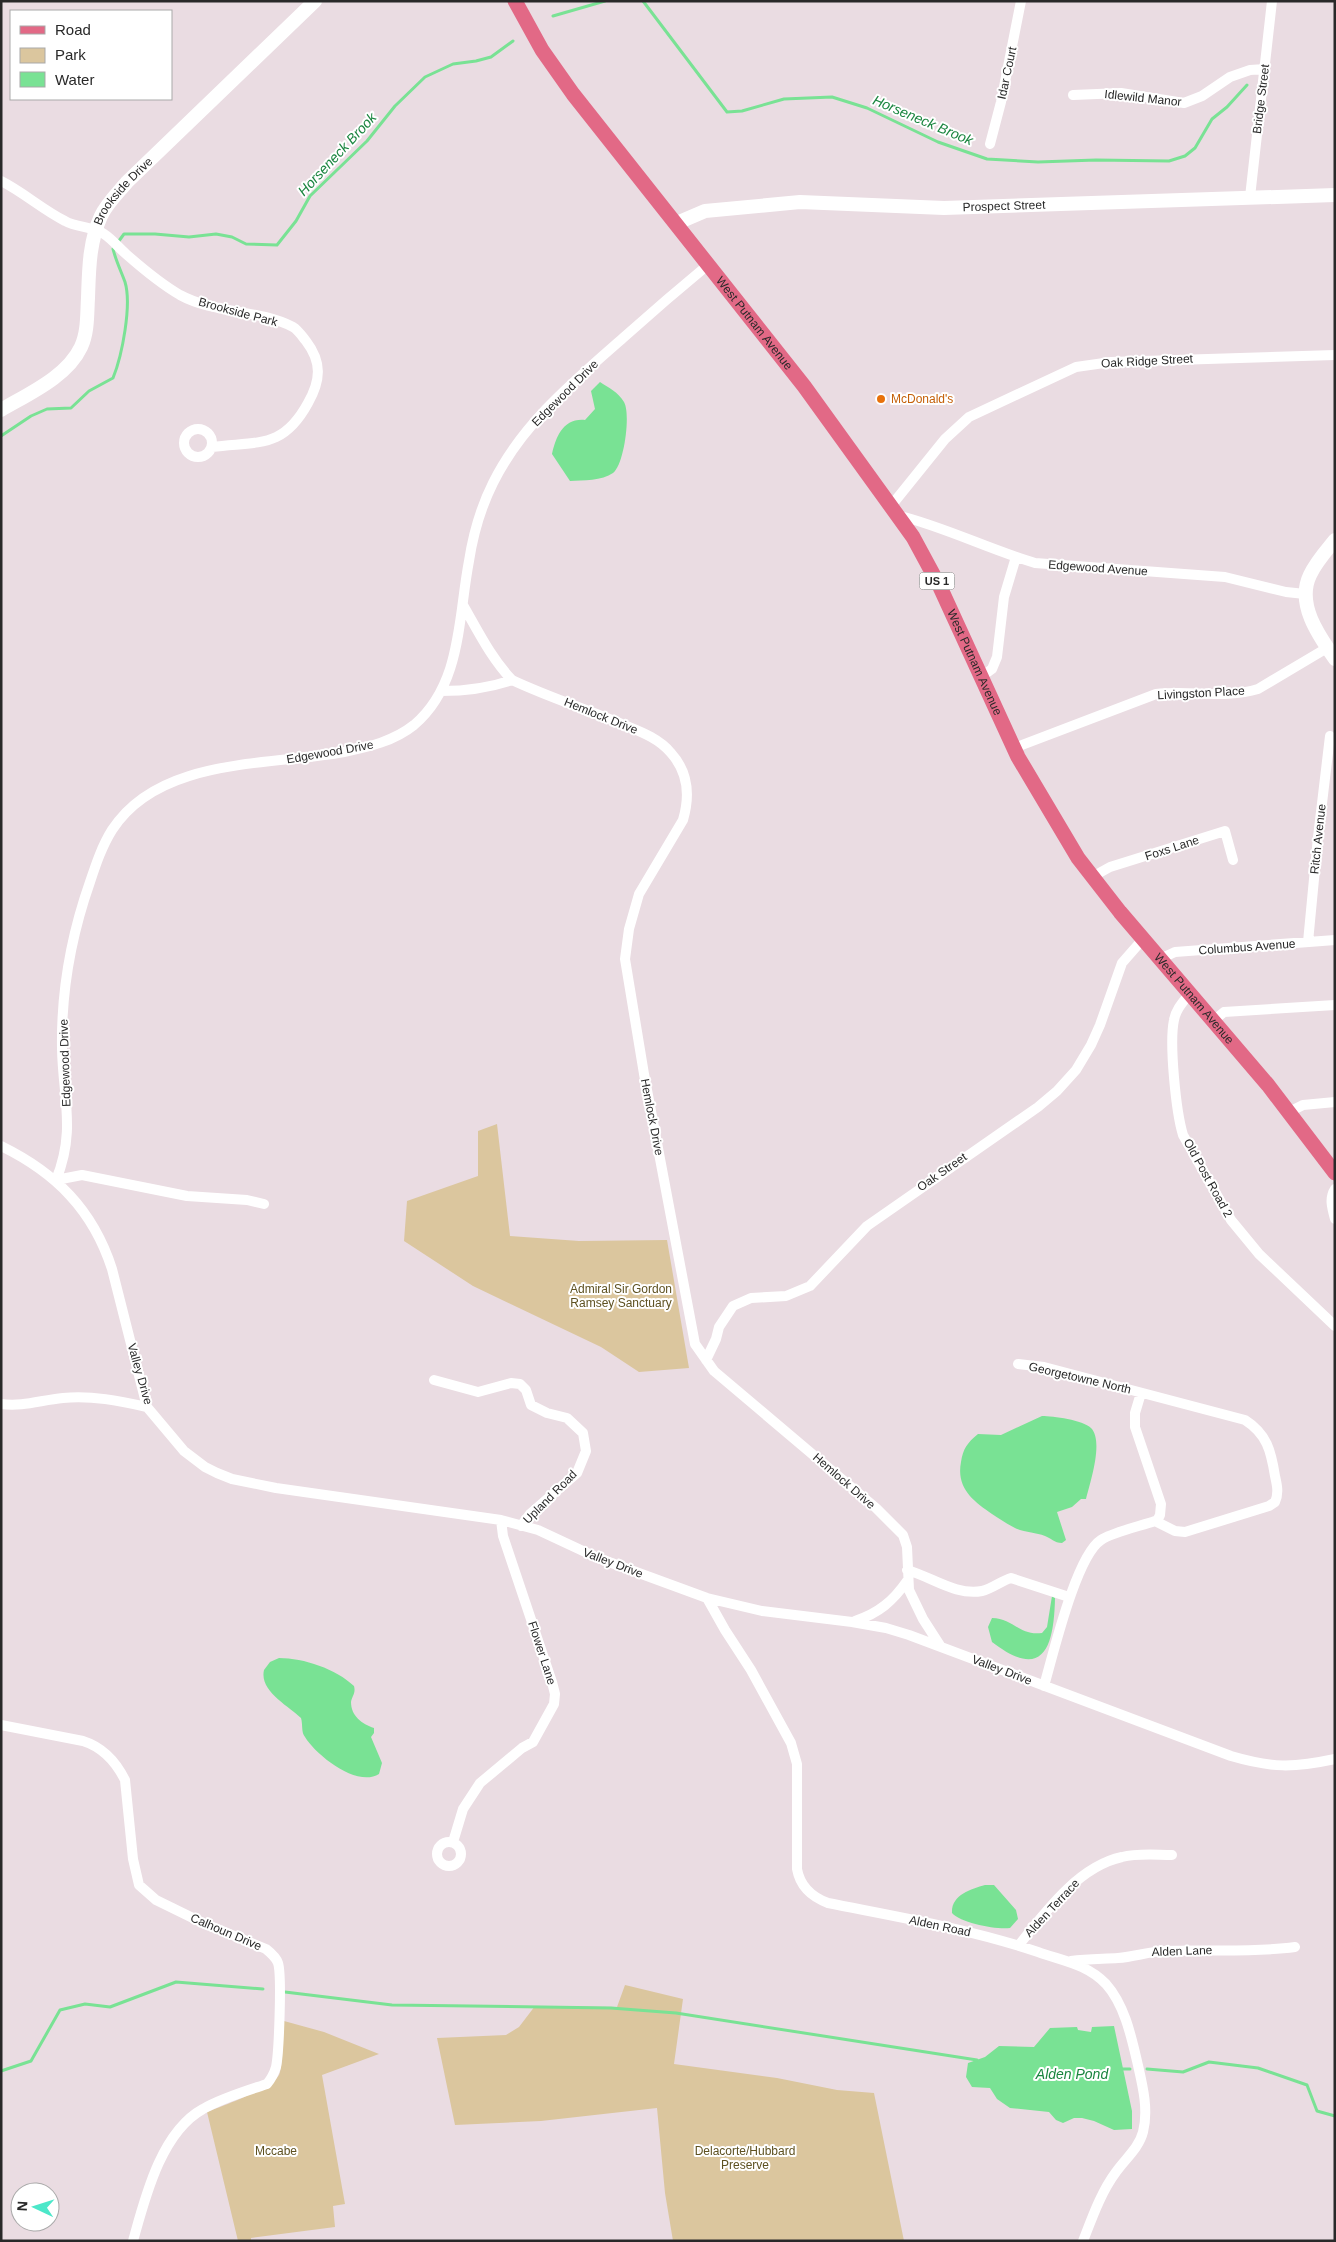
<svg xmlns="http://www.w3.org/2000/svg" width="1336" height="2242" font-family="Arial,sans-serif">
<rect width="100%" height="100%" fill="#eadce2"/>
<path fill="#dbc69e" d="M497 1124 510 1236 579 1241 667 1240 689 1368 639 1372 601 1347 473 1286 404 1241 407 1201 478 1176V1131Z
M625 1985 683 1999 674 2064 777 2078 837 2090 874 2093 904 2241H673L665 2193 657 2108 541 2121 455 2125 437 2038 506 2035 519 2027 535 2006 617 2007Z
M284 2021 324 2032 379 2054 322 2075 345 2204 333 2206 335 2227 251 2238V2241H238L207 2112C222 2106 272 2088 279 2075 283 2068 283 2032 284 2021Z"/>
<path fill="#79e294" d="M600 382C609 388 618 392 624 402 631 414 624 465 613 473 602 481 583 480 570 481L552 454C556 437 563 418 585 420L595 409 591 391Z
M1042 1416C1053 1416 1083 1420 1091 1428 1104 1441 1090 1483 1086 1499H1081L1072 1507 1057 1512 1066 1540 1062 1543C1054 1543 1051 1538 1045 1536 1036 1532 1026 1533 1015 1528 1007 1524 1000 1519 992 1514 973 1501 956 1488 961 1462 963 1449 967 1443 978 1434L1001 1435Z
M1052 1596 1055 1598C1054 1646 1044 1682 992 1642L988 1627 992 1618C1013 1618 1019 1636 1042 1633L1047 1627Z
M279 1658C304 1658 336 1669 354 1686 356 1693 352 1696 351 1702 351 1716 362 1724 374 1728V1733L371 1737 382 1763 379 1774C357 1788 316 1755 305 1737 301 1732 303 1725 301 1718 289 1706 259 1691 264 1670L270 1662Z
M985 1885H994L1016 1910 1018 1919 1010 1928C997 1930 961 1923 952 1913 951 1895 971 1889 985 1885Z
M1114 2026 1132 2111V2129L1114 2130 1094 2121 1082 2118H1074L1063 2123 1056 2120 1049 2112 1010 2108 997 2099 990 2088 972 2087 966 2077 968 2063 985 2057 999 2046 1034 2047 1050 2028 1077 2027 1078 2030 1091 2032 1092 2027Z"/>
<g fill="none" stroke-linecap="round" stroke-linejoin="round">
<path stroke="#79e294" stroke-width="3" d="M643 1 727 112 742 111 784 99 832 97 867 108 938 142 987 159 1038 162 1096 160 1169 161 1185 156 1195 148 1212 119 1227 107 1247 85
M553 16 605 1
M1 436 31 416 47 409 71 408 89 391 113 378C122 356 132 305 125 282 121 271 116 261 113 249L124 234H155L189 237 216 234 232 237 246 244 277 245 296 221 310 196 367 141 395 106 425 77 453 64 476 61 491 57 513 41
M285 1992 392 2005 611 2008 676 2013 977 2060
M1121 2069H1130
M1147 2069 1183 2072 1209 2062 1258 2068 1307 2085 1317 2111 1335 2116
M1 2071 31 2061 60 2010 85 2004 110 2007 176 1982 263 1989"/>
<path stroke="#fff" stroke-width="10" d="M1073 95 1121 93 1184 103 1202 96 1230 77 1250 70 1265 69
M990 144 1001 102 1021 1
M1 181C23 192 43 210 65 221 77 228 93 226 104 234 112 239 119 248 126 254 143 269 161 284 180 295 215 314 258 309 293 327 298 330 302 336 306 341 322 362 321 380 308 403 283 449 259 441 212 447
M1250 197 1272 1
M184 443a14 14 0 1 1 28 0a14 14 0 1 1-28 0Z
M891 506 945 439 969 417 1076 367 1111 362 1335 355
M897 515C945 527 988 549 1035 563L1225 577 1286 592 1305 594
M463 605C478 631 491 658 512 680
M981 677 992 669 997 657 1004 597 1016 557
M441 691C466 691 489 688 512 680 548 697 586 709 622 724 639 731 659 738 671 753 689 773 690 796 683 820L639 894 629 929 625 959 644 1074 695 1344 714 1371 876 1508 903 1535 907 1547 909 1590 923 1619 941 1647
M1014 748 1156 694C1190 690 1226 699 1258 689L1327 648
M1092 877 1110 867 1225 831 1233 860
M1308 942 1318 837 1330 736
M1160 959 1175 952 1335 940
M1190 993C1183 1002 1176 1009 1174 1020 1169 1043 1176 1112 1183 1135L1231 1220 1259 1254 1335 1326
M1213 1021 1224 1012 1335 1005
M1289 1112 1303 1105 1335 1102
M1 1146C56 1173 93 1210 112 1269L147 1407 184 1451 205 1467 217 1473 232 1479 276 1488 501 1520 538 1530 598 1558 707 1598 762 1611 852 1622 886 1628 909 1635 1231 1756C1272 1768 1293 1768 1335 1759
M56 1180C76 1131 63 1098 62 1049 61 991 71 936 90 882 96 864 102 846 112 830 159 757 268 766 344 752 369 747 394 741 414 725 462 684 458 618 469 561 473 535 481 507 493 483 522 424 574 381 623 338 651 313 680 288 709 264
M56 1180 82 1175 187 1196 247 1200 264 1204
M1335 1189C1329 1198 1332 1208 1335 1219
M706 1360 716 1339 719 1327 733 1306 751 1298 786 1296 810 1286 867 1226 1038 1107 1057 1091 1076 1070 1091 1045 1100 1025 1122 963 1143 939
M1018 1364 1044 1367 1245 1420C1267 1434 1271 1451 1275 1476 1277 1485 1279 1493 1275 1502L1269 1506 1185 1532 1175 1531 1155 1521C1141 1526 1113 1532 1101 1540 1076 1556 1053 1655 1044 1686
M434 1380 478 1392 511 1383 520 1384 526 1390 531 1405 547 1413 567 1418 583 1433 586 1451 577 1473 530 1514 521 1526
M1141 1393 1135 1413V1427L1161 1504 1160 1515 1157 1521
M1 1404C23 1407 41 1400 63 1398 91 1395 120 1401 147 1407
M907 1570C932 1577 956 1596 982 1591 992 1589 1001 1581 1011 1578L1069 1597
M707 1598 725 1630 751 1670 791 1743 797 1764V1869C800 1886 812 1897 828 1903 898 1917 970 1929 1038 1952 1063 1961 1087 1964 1106 1984 1124 2004 1131 2035 1137 2061 1142 2083 1149 2109 1143 2132 1139 2148 1125 2159 1116 2172 1101 2192 1092 2218 1083 2241
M855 1621C879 1613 893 1601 907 1581
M1 1725 83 1741C102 1747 116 1762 125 1780L133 1859 139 1885 156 1900 203 1923 266 1949C271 1953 276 1957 278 1963 282 1975 279 2053 276 2067 274 2074 271 2079 267 2084 246 2091 222 2098 203 2109 161 2132 145 2198 133 2241
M437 1854a12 12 0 1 1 24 0a12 12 0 1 1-24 0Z
M453 1842 463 1809 480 1783 522 1748 533 1742 554 1704 555 1694 552 1682 503 1536 501 1520
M1019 1945C1045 1912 1079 1866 1122 1857 1138 1853 1156 1855 1172 1855
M1071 1961C1087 1959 1102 1959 1118 1958 1133 1957 1148 1952 1163 1951 1207 1949 1251 1953 1295 1947"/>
<g stroke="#fff" stroke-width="14">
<path id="s1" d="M677 223 705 211 800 202 944 208 1335 195"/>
<path id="s2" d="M1 410C28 394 67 377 81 347 88 332 87 314 88 298 89 270 89 242 101 216 107 203 118 193 127 182L315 1"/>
<path d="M1335 540C1326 551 1316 562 1310 575 1296 604 1319 636 1335 659"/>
</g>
<path stroke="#e26986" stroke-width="15" id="s3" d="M515 1 542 50 573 94 804 386 913 537 940 587 1018 757 1078 858 1120 912 1268 1085 1335 1173"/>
</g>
<circle fill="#e8710a" stroke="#fff" stroke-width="2" cx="881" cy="399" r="5"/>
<g text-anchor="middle" stroke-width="4" stroke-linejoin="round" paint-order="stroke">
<rect fill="#fff" stroke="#696969" stroke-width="1" x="919.5" y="572.5" width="35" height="17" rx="4"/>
<g font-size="11" font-weight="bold" fill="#292929">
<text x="937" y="585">US 1</text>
</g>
<g font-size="12" fill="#292929" stroke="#fff">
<text transform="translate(1007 73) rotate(-78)" y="4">Idar Court</text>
<text transform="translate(1143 98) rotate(6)" y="4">Idlewild Manor</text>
<text transform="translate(1261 99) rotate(-83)" y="4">Bridge Street</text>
<text dy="4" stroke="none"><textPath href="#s2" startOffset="270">Brookside Drive</textPath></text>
<text dy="4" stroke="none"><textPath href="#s1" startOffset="330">Prospect Street</textPath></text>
<text transform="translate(238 312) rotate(15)" y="4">Brookside Park</text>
<text dy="4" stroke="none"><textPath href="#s3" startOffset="402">West Putnam Avenue</textPath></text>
<text transform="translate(1147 361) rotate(-3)" y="4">Oak Ridge Street</text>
<text transform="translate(565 393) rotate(-45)" y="4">Edgewood Drive</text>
<text transform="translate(1098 568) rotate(4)" y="4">Edgewood Avenue</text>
<text dy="4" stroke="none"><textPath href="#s3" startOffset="808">West Putnam Avenue</textPath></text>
<text transform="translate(1201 693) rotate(-3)" y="4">Livingston Place</text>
<text transform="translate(601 716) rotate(22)" y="4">Hemlock Drive</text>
<text transform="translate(330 752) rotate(-10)" y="4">Edgewood Drive</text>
<text transform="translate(1318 839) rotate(-84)" y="4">Ritch Avenue</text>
<text transform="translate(1172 848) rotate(-18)" y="4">Foxs Lane</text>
<text transform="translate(1247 947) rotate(-4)" y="4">Columbus Avenue</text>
<text dy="4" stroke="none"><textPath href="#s3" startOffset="1212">West Putnam Avenue</textPath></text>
<text transform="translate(65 1063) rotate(-92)" y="4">Edgewood Drive</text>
<text transform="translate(652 1117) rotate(79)" y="4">Hemlock Drive</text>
<text transform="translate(942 1172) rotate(-35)" y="4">Oak Street</text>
<text transform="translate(1208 1178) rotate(61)" y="4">Old Post Road 2</text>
<text transform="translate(140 1374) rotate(74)" y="4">Valley Drive</text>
<text transform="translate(1080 1378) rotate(13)" y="4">Georgetowne North</text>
<text transform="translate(844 1481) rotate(41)" y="4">Hemlock Drive</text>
<text transform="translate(550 1497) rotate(-45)" y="4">Upland Road</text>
<text transform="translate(613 1563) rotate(21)" y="4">Valley Drive</text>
<text transform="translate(542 1653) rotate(72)" y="4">Flower Lane</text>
<text transform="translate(1002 1670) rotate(21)" y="4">Valley Drive</text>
<text transform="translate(1052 1908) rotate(-47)" y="4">Alden Terrace</text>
<text transform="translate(940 1926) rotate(12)" y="4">Alden Road</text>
<text transform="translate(226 1932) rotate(23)" y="4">Calhoun Drive</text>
<text transform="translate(1182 1951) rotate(-2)" y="4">Alden Lane</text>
</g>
<g font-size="12" fill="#c56008" stroke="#fff" text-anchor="start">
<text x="891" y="403">McDonald's</text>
</g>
<g font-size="12" fill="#5e5121" stroke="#fff">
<text x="621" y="1293">Admiral Sir Gordon<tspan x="621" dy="14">Ramsey Sanctuary</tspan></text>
<text x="276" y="2155">Mccabe</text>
<text x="745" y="2155">Delacorte/Hubbard<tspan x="745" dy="14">Preserve</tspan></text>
</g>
<g font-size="14" font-style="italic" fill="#1a853f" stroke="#fff">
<text transform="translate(923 120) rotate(23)" y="5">Horseneck Brook</text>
<text transform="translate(337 154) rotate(-47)" y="5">Horseneck Brook</text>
<text x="1072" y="2079">Alden Pond</text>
</g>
</g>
<rect width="1336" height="2242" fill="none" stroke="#292929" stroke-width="5"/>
<rect x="10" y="10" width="162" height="90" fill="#ffffff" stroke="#a9a9a9"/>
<rect x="20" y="26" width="25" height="8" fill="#e26986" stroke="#a9a9a9"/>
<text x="55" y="35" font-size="15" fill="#292929">Road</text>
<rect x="20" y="48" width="25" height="15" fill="#dbc69e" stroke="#a9a9a9"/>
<text x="55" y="60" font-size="15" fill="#292929">Park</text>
<rect x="20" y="72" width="25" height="15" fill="#79e294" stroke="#a9a9a9"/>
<text x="55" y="85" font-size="15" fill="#292929">Water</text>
<g transform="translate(35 2207) rotate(274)"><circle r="24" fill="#ffffff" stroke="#a9a9a9"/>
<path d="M0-4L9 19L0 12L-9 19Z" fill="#4ce7c9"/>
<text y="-8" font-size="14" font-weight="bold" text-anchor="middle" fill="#292929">N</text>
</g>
</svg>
